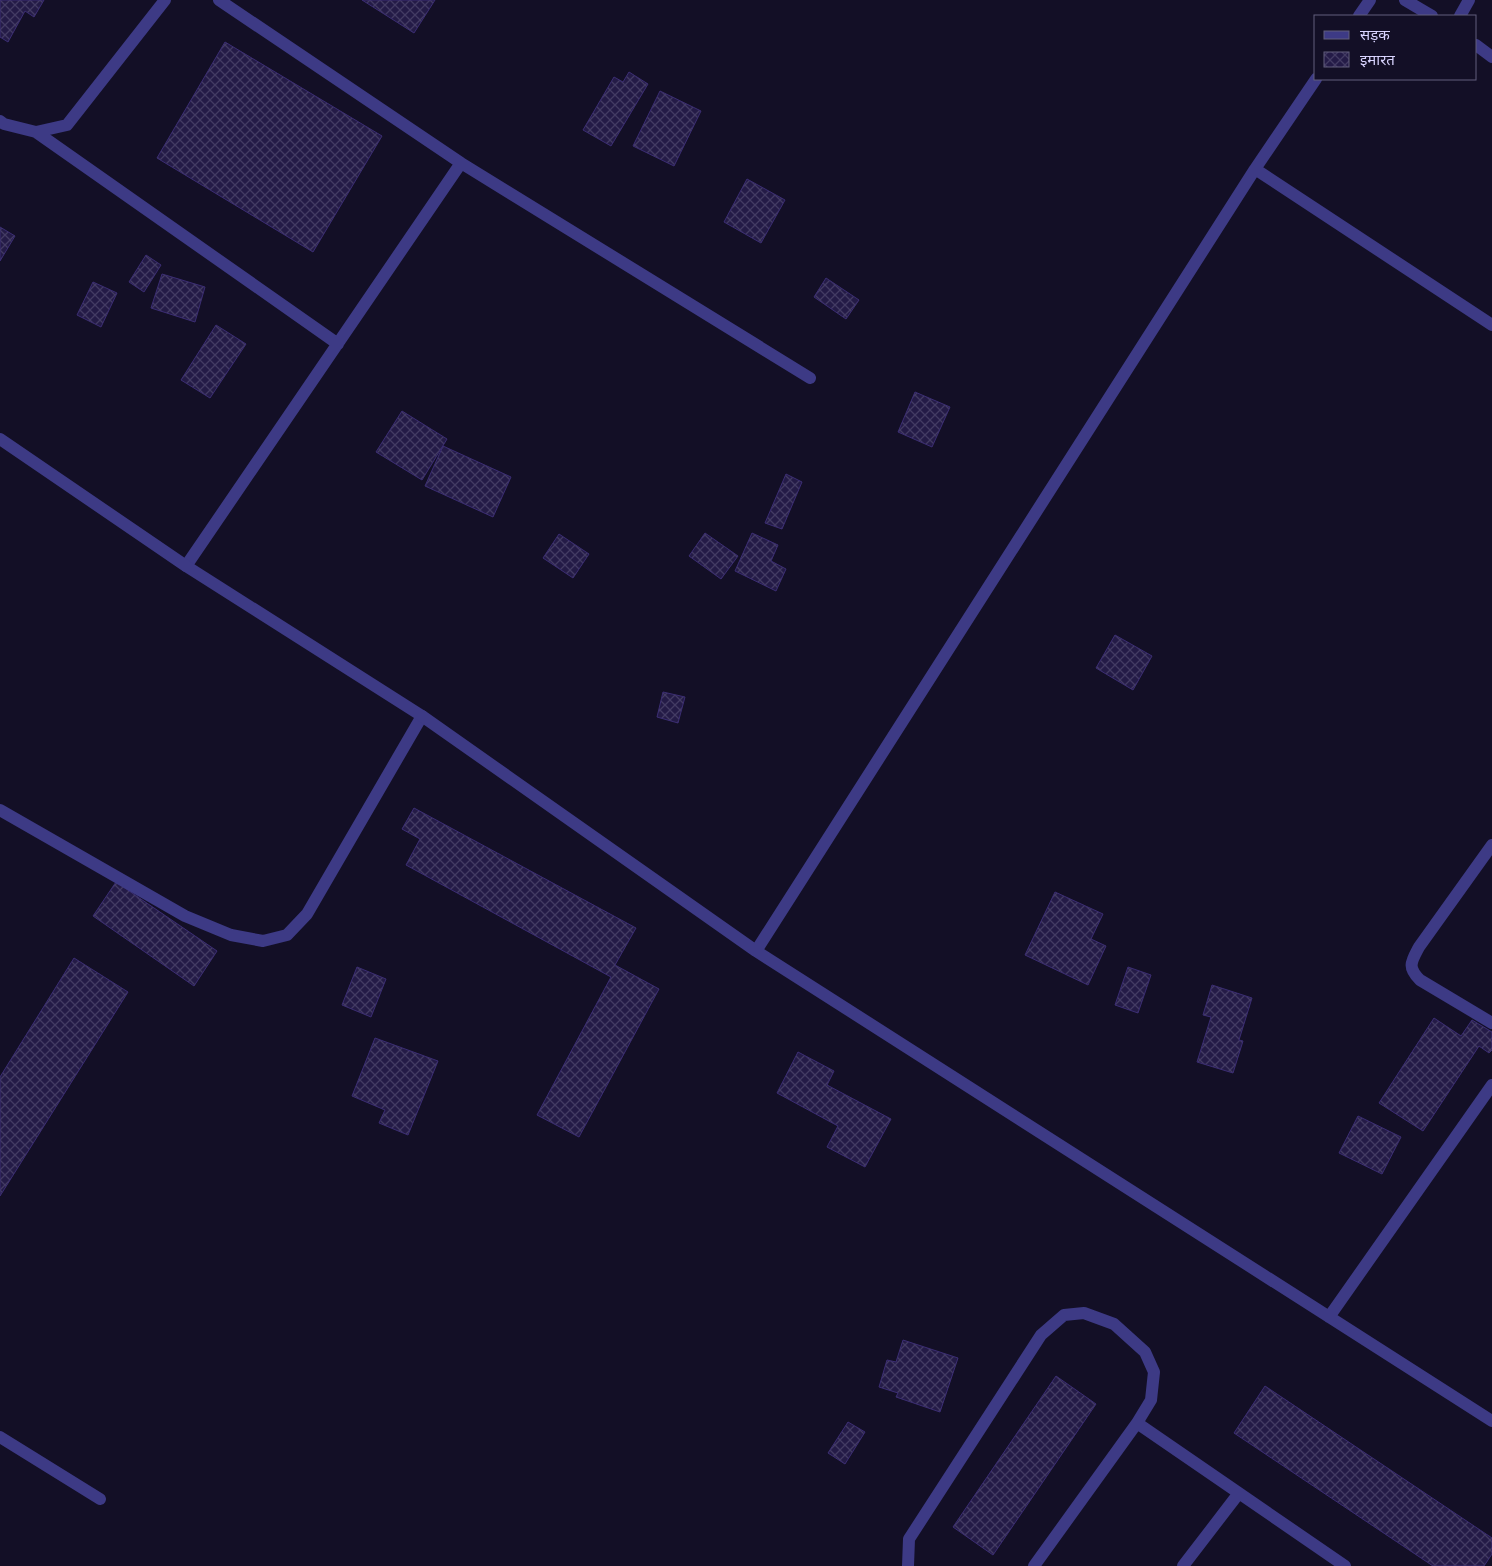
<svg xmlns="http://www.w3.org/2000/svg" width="1492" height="1566" font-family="Overpass,'Noto Sans Devanagari',sans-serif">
<defs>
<pattern id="building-cross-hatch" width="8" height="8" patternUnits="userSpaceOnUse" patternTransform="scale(1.25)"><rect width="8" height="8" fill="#241b47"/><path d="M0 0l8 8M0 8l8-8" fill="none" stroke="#433b63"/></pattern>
</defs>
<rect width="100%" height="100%" fill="#130f26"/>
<path fill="url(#building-cross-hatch)" stroke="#3b2d73" d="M0 0H44L34 17 25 11 8 42 0 37Z
M362 0H435L414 33Z
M225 42 382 136 313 252 157 158Z
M629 72 648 84 611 146 583 130 614 77 623 82Z
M660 91 701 111 674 166 633 146Z
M747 179 785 200 761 243 724 222Z
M0 227 15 236 0 261Z
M146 255 161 265 144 292 129 282Z
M162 274 205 287 195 322 151 308Z
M826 278 859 300 846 319 814 297Z
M93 282 117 293 101 327 77 315Z
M216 325 246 344 210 398 181 380Z
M915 392 950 407 932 447 898 432Z
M402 411 447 439 422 480 376 452Z
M443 446 511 477 493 517 425 486Z
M786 474 802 482 782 529 765 523Z
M705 533 738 556 721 579 689 556Z
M752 533 778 545 771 561 786 569 776 591 735 571Z
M559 534 589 554 573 578 543 558Z
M1115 635 1152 656 1133 690 1096 668Z
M663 692 685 697 678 723 657 717Z
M414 808 636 928 615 965 659 989 579 1137 537 1115 611 977 406 865 420 839 402 829Z
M116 882 217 951 194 986 93 916Z
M1055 892 1103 914 1091 939 1106 946 1088 985 1025 955Z
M74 958 128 992 0 1196V1077Z
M357 967 386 979 371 1017 342 1005Z
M1128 967 1151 975 1138 1013 1115 1005Z
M1212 985 1252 998 1239 1040 1243 1041 1233 1073 1197 1062 1211 1017 1203 1015Z
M1434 1018 1461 1036 1472 1020 1492 1032V1050L1489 1053 1479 1046 1423 1131 1379 1103Z
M375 1038 438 1061 408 1135 379 1123 385 1110 352 1096Z
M798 1052 834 1071 827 1085 891 1119 865 1167 827 1147 838 1126 777 1093Z
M1358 1116 1401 1137 1382 1174 1339 1153Z
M903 1340 958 1358 940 1412 896 1397 898 1393 879 1387 887 1360 896 1362Z
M1056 1376 1096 1404 993 1555 953 1527Z
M1265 1386 1492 1538V1554L1484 1566H1433L1234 1433Z
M848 1422 865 1432 845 1464 828 1453Z"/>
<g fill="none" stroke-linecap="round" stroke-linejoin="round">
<path stroke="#3d3a85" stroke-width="12" d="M219 0 461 163 810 378
M0 121 4 124 36 132 67 125 165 0
M36 132 338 344
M186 566 461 163
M0 810 185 916 231 935 263 941 287 935 307 914 422 716
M1137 1423 1345 1566
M0 1437 100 1499
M908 1566 909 1539 1041 1335 1064 1315 1084 1313 1114 1324 1145 1352 1154 1372 1151 1400 1137 1423 1034 1566
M1183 1566 1239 1493"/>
<path stroke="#3d3a85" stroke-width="12" d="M1405 0 1432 16
M1359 16 1370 0
M1460 16 1469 0
M1476 45 1492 57
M1255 169 1492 325
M0 439 186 566 422 716 756 951 1492 1421
M1492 845 1419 947C1411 962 1407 967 1420 980L1492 1023
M756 951 1255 169 1316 79
M1329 1317 1492 1085"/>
</g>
<rect x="1314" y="15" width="162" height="65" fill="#130f26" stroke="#625e7d"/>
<rect x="1324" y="31" width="25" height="8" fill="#3d3a85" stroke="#625e7d"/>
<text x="1360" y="40" font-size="15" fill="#d9d4ff">सड़क</text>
<rect x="1324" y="52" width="25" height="15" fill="url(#building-cross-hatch)" stroke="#625e7d"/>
<text x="1360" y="65" font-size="15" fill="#d9d4ff">इमारत</text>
</svg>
